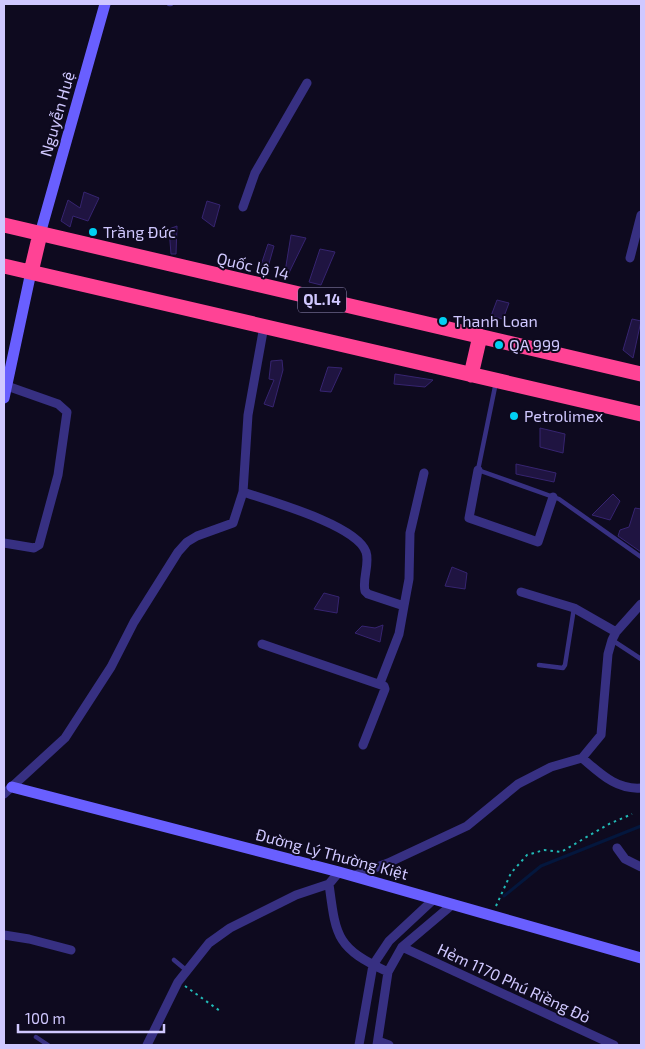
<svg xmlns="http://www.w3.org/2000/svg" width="645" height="1049" font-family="'Exo 2',sans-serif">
<rect width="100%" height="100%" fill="#0e0a1f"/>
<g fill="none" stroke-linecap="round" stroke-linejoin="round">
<path stroke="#04173d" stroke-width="3" d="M504 896 541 866 641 826"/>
</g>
<path fill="#1f1441" stroke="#362470" d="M84 192 99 198 88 221 73 216 70 227 61 221 68 200 80 208Z
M207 201 220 205 214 227 202 218Z
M177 226 176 254H171L169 229Z
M291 235 306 238 286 279 284 278Z
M268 244 274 246 268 267 261 265Z
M320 249 335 252 321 285 309 282Z
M497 300 509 303 503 319 491 316Z
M632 319 641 321 633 358 623 350Z
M282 360 283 370 273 407 264 404 274 380 269 379 271 361Z
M328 367 342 368 331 392 320 391Z
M395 374 433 380 425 387 394 384Z
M540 428 565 434 563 453 540 447Z
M516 464 556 473 554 482 516 474Z
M613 494 620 501 610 520 592 515Z
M635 508 641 509V552L618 536 620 530 629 527Z
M452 567 467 573 465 589 445 586Z
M324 593 339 597 337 613 314 609Z
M383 625 380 642 355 633 362 626 375 628Z"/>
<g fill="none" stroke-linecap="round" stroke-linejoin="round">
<path stroke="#21b9b6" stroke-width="2" stroke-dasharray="2.5 4" stroke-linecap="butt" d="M496 906 511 873 527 855 544 850 561 852 609 824 632 814
M185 986 220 1011"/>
<path stroke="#373082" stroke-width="4.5" d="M169 4H171
M496 382 478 470 559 499 641 557
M612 640 641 659
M539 665 563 668 565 665 574 608
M174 960 186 970
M36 1037 48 1045"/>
<path stroke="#373082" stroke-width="9" d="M243 207 255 173 307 83
M630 258 641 215
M478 470 469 518 538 542 553 497
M243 492 248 415 264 326
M4 543 34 548 39 545 58 475 67 412 58 404 7 386
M521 592 574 608 616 632
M404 606 409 579 410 533 424 473
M262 644 384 686 385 689 363 745
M582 758 601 735 608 654 612 640 616 632 641 604
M4 794 65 738 111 667 134 622 178 552 187 542 197 536 233 523 243 492C270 501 357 525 366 552 370 564 362 579 365 591L368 594 404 606 399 634 380 683
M617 848 625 859 641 867
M353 876 388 863 467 826 518 784 551 767 582 758C600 773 616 790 641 788
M329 884C336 937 336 948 388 972
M4 935 29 939 71 950
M402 947 614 1045
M378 1041 389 1045
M147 1045 178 982 209 943 230 928 296 895 329 884 339 872
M359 1045 373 965 389 941 433 900
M377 1045 388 972 402 947 453 904"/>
<path stroke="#695fff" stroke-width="11" d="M40 234 105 4
M4 398 31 272
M12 787 339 872 641 958"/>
<path stroke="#ff4395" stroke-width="15" d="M4 225 641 374
M4 266 641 414
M31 272 40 234
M471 375 480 336"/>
</g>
<g fill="#00d0f3" stroke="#0e0a1f" stroke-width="2">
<circle cx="93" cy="232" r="5"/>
<circle cx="443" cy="321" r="5"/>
<circle cx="499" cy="345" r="5"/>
<circle cx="514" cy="416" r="5"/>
</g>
<g text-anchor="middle" stroke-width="4" stroke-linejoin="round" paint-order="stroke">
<rect fill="#0e0a1f" stroke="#968fbc" stroke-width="1" x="298" y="287.5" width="48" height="25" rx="4"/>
<g font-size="15" font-weight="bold" fill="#d0c8ff">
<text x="322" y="305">QL.14</text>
</g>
<g font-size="16" fill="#d0c8ff" stroke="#0e0a1f">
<text transform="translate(57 114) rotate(-74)" y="6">Nguyễn Huệ</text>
<text transform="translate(253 266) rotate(13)" y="6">Quốc lộ 14</text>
<text transform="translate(332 854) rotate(15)" y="6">Đường Lý Thường Kiệt</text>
<text transform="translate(514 983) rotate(25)" y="6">Hẻm 1170 Phú Riềng Đỏ</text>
</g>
<g font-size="16" fill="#d0c8ff" stroke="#0e0a1f" text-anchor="start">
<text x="103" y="238">Trầng Đức</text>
<text x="453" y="327">Thanh Loan</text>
<text x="509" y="351">QA 999</text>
<text x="524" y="422">Petrolimex</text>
</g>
</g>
<rect width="645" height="1049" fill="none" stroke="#d0c8ff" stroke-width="10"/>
<path d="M18 1024v8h146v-8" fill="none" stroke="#d0c8ff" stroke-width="2.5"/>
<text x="25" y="1024" font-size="15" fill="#d0c8ff" stroke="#0e0a1f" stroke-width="4" paint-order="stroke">100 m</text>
</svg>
